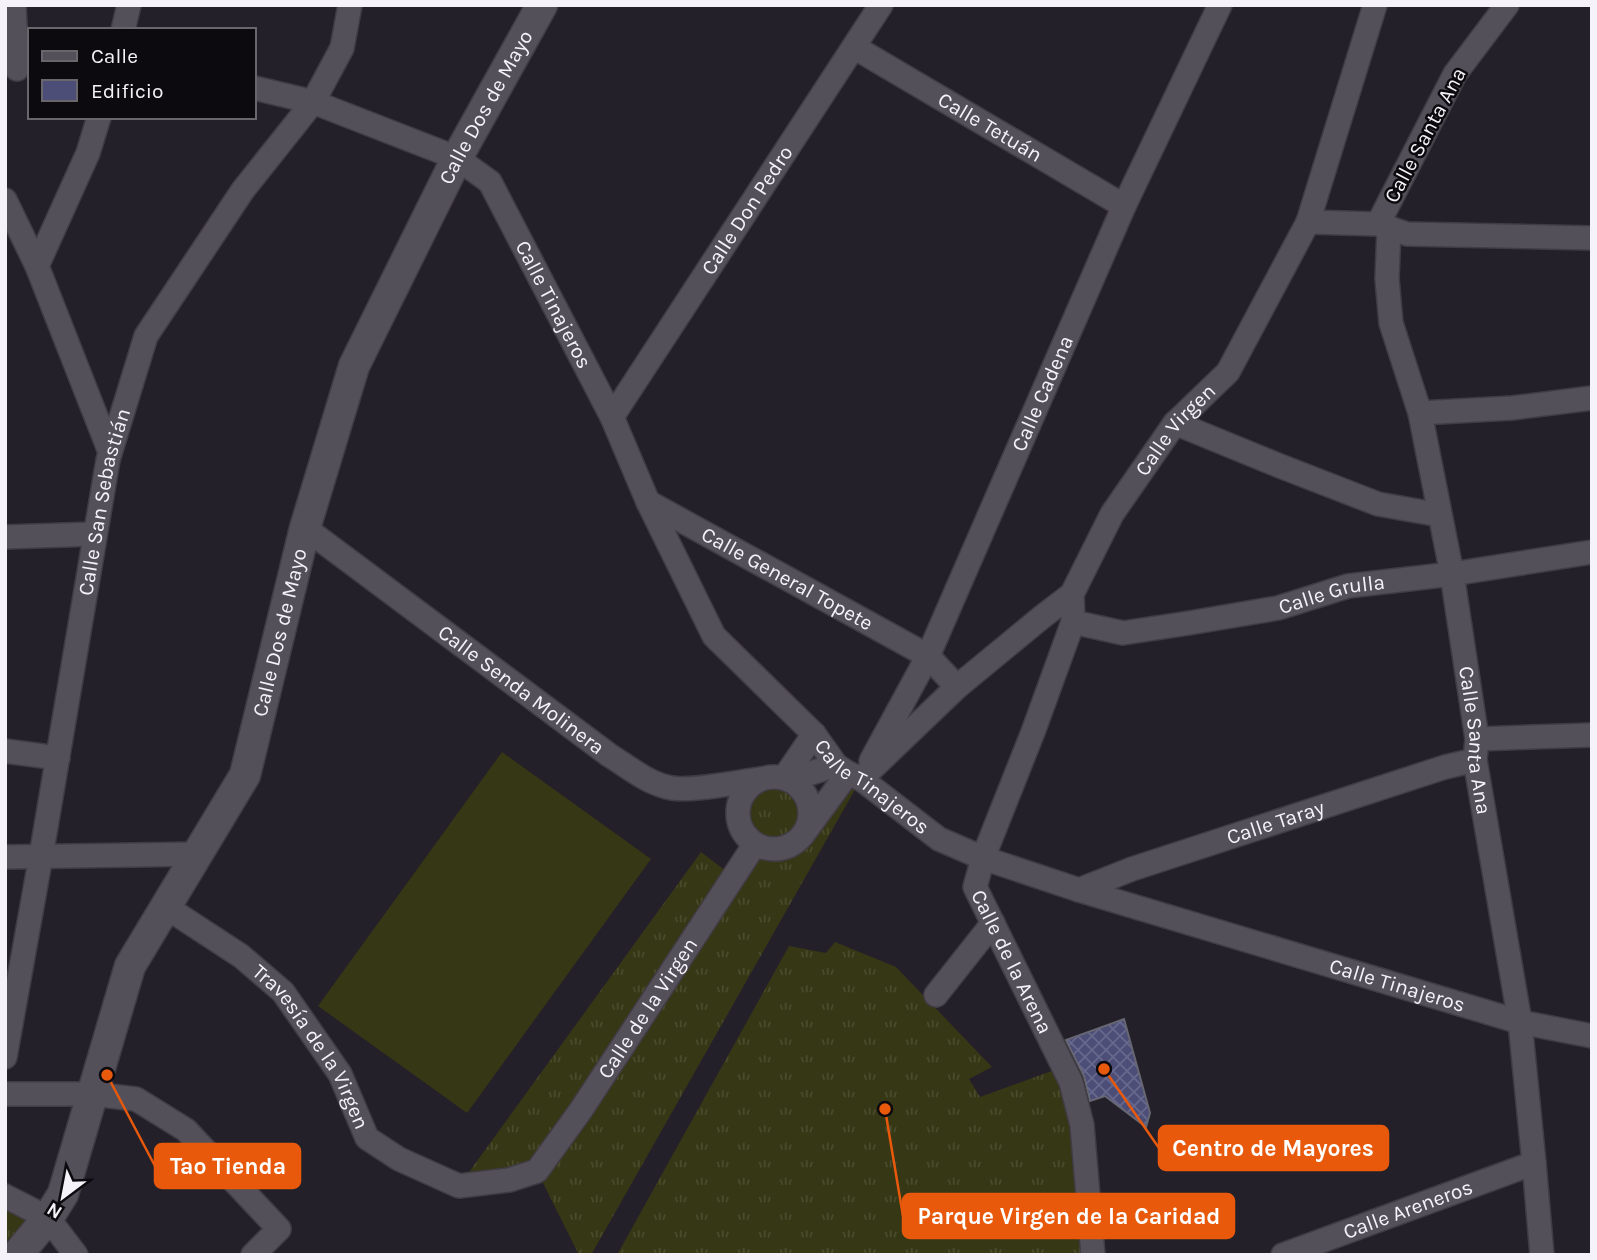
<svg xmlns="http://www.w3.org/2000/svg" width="1597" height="1260" font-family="Karla,sans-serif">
<defs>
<pattern id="grass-tufts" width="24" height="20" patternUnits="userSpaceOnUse" patternTransform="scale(1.75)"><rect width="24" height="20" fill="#363715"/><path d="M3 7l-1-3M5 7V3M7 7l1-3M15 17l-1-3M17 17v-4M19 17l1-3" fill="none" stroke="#4a4b2c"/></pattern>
<pattern id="building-cross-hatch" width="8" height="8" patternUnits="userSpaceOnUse" patternTransform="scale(1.75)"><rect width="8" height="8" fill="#4d4e78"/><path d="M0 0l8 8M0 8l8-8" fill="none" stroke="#67688c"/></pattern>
</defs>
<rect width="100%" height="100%" fill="#232029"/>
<path fill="url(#grass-tufts)" d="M848 773 861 779 591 1255H579L537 1171 459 1186 701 852 734 877 755 844 770 849 784 848 797 841Z
M744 814a27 27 0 1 1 54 0a27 27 0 1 1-54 0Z
M835 942 896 967 992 1067 969 1079 980 1097 1057 1069 1076 1121 1084 1255H617L789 946 826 953Z
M5 1196 48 1218 5 1255Z"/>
<path fill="#363715" d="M502 752 651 859 467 1113 318 1006Z"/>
<path fill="url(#building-cross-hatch)" stroke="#666772" stroke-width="2" d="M1124 1019 1150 1113 1146 1127 1105 1096 1090 1101 1084 1076 1066 1040Z"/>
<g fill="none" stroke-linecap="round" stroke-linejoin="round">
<defs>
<g id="minor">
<path d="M14 5 17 69"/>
<path d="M1507 5 1455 74 1378 224 1407 234 1592 238"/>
<path d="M123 30 129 5"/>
<path id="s1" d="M854 47 1124 206"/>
<path id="s2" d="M254 88 313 102 457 158 490 182 612 417 648 502 714 636 814 734 836 765 848 773 861 779 939 839 983 858 1079 890 1520 1022 1592 1036"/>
<path d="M5 200 37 266 110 452"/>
<path d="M1308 222 1378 224"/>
<path id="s3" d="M1389 228 1387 279 1391 323 1420 413 1452 574 1477 739 1475 760 1520 1022 1534 1163 1542 1255"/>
<path d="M37 266 88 153 99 117"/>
<path d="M1420 413 1512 408 1592 398"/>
<path id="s4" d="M612 417 881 5"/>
<path d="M1175 423 1280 466 1378 504 1440 515"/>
<path id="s5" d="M648 502 928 656 957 687"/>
<path id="s6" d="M305 528 609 755C627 766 646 782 667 787 687 793 737 782 761 779"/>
<path d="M5 537 95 534"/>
<path id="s7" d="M1072 594 1073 622 1033 732 983 858 975 887 1071 1082 1082 1125 1093 1255"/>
<path id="s8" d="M1073 622 1123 633 1189 623 1278 608 1348 586 1452 574 1592 552"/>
<path d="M1477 739 1592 735"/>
<path d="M5 751 58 758"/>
<path id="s9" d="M871 761 928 656 1124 206 1220 5"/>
<circle cx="774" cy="813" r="36"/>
<path d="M784 778 814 734"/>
<path id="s10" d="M861 779 957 687 1042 617 1072 594 1112 514 1175 423 1228 372 1308 222 1375 5"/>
<path d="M789 780 836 765"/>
<path d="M807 829 848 773"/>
<path d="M5 857 199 854"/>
<path id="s11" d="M1079 890 1132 869 1445 767 1475 760"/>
<path id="s12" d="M166 907 241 956 283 992 340 1074 367 1138 399 1159 459 1186 509 1180 537 1171 581 1110 755 844"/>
<path d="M936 995 993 923"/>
<path id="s13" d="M5 1057 41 856 108 460 146 336 243 190 313 102 342 48 350 5"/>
<path d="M5 1094H92L136 1099 186 1130 279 1229 253 1255"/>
<path d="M5 1196 48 1218 76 1255"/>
<path id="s14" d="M1283 1255 1534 1163"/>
</g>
<g id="tertiary">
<path id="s15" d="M17 1255 48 1218 63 1194 130 966 245 775 305 528 354 366 457 158 542 5"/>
</g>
</defs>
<use href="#minor" stroke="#403c44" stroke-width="26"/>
<use href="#tertiary" stroke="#403c44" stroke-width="33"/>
<use href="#minor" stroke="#54505a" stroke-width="23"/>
<use href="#tertiary" stroke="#54505a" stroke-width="30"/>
</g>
<g text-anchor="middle" stroke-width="5" stroke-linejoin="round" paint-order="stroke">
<g font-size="21" fill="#f5f3f9" stroke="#0c0a0e">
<text dy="7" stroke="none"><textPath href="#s15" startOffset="1251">Calle Dos de Mayo</textPath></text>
<text dy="7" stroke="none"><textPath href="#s1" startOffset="158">Calle Tetuán</textPath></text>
<text transform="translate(1425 135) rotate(-62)" y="7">Calle Santa Ana</text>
<text dy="7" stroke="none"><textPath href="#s4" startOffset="247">Calle Don Pedro</textPath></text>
<text dy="7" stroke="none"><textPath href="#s2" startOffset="394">Calle Tinajeros</textPath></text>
<text dy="7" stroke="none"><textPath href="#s9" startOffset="406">Calle Cadena</textPath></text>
<text dy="7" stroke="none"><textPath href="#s10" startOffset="476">Calle Virgen</textPath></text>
<text dy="7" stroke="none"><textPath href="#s13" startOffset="564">Calle San Sebastián</textPath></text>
<text dy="7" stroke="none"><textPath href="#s5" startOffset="159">Calle General Topete</textPath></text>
<text dy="7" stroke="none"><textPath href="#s8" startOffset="264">Calle Grulla</textPath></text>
<text dy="7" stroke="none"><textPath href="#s15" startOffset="684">Calle Dos de Mayo</textPath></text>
<text dy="7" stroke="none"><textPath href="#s6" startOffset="270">Calle Senda Molinera</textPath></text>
<text dy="7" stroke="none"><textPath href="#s3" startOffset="522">Calle Santa Ana</textPath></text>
<text dy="7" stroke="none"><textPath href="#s2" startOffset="982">Calle Tinajeros</textPath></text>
<text dy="7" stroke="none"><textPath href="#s11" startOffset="208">Calle Taray</textPath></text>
<text dy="7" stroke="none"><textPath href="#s7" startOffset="394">Calle de la Arena</textPath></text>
<text dy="7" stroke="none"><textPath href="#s2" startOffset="1549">Calle Tinajeros</textPath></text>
<text dy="7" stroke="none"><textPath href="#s12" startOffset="695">Calle de la Virgen</textPath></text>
<text dy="7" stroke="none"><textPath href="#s12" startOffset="206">Travesía de la Virgen</textPath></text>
<text dy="7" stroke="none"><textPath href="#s14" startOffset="133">Calle Areneros</textPath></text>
</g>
</g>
<path fill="none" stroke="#e8590c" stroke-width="2.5" d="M1104 1069L1159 1148M107 1075L155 1166M885 1109L903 1216"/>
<g fill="#e8590c" stroke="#0c0a0e" stroke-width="2.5">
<circle cx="1104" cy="1069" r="7"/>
<circle cx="107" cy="1075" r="7"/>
<circle cx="885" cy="1109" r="7"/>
</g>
<g fill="#e8590c" stroke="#e8590c" stroke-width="2.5">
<rect x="1159" y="1126" width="229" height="44" rx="7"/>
<rect x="155" y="1144" width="145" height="44" rx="7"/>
<rect x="903" y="1194" width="331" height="44" rx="7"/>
</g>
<g font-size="23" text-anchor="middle" font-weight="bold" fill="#fff">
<text x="1273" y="1156">Centro de Mayores</text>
<text x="228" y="1174">Tao Tienda</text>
<text x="1069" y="1224">Parque Virgen de la Caridad</text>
</g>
<rect width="1597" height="1260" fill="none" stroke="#f5f3f9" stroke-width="14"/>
<rect x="28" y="28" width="228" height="91" fill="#0c0a0e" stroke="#69676c" stroke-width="2"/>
<rect x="42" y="51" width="35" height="10" fill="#54505a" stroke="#69676c" stroke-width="2"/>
<text x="91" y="63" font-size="21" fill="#f5f3f9">Calle</text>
<rect x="42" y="80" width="35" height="21" fill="#4d4e78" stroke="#69676c" stroke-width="2"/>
<text x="91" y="98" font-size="21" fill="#f5f3f9">Edificio</text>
<g transform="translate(63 1197) rotate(212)" stroke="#0c0a0e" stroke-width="5" paint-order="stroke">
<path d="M0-5L12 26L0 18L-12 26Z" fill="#f5f3f9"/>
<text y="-10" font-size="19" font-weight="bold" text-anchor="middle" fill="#f5f3f9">N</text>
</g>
</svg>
